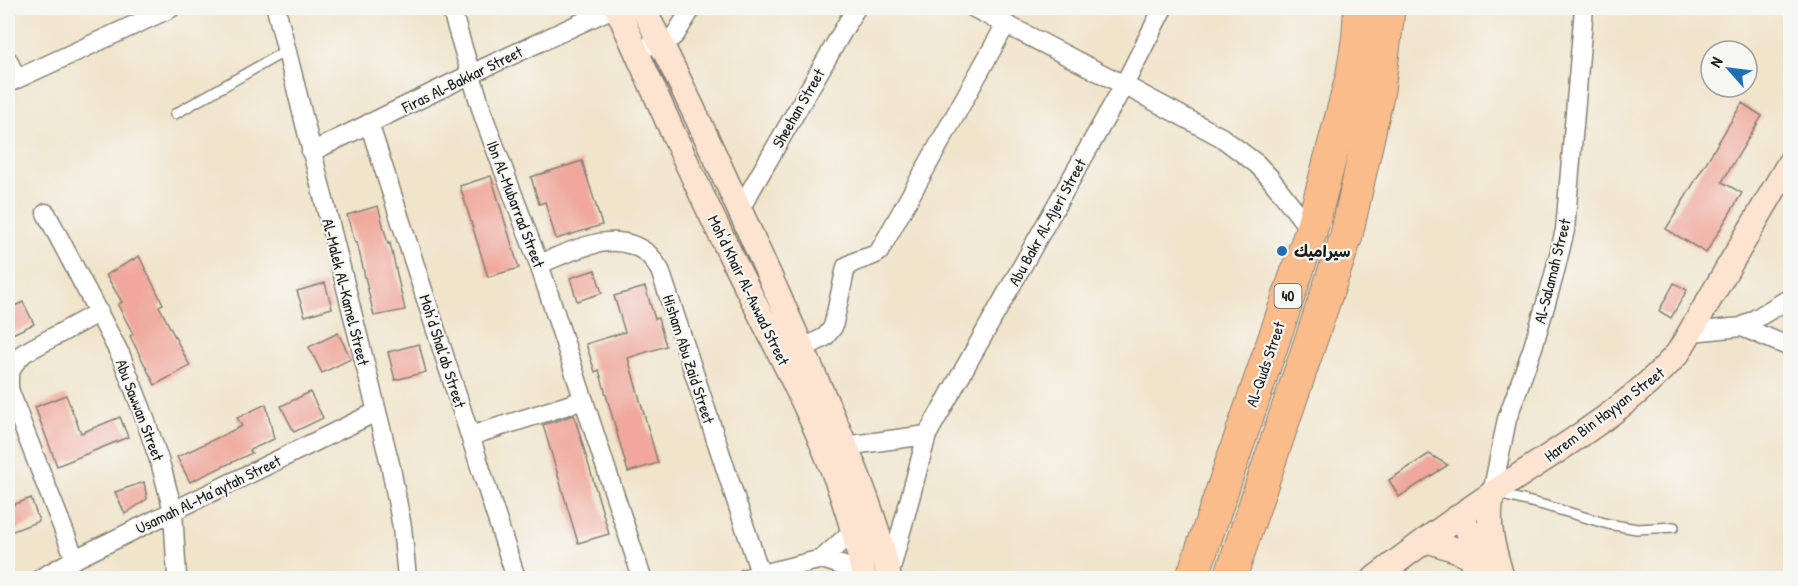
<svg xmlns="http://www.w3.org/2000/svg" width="1798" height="586" font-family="'Patrick Hand','Playpen Sans Arabic',sans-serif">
<rect width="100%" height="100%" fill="#f6f6f2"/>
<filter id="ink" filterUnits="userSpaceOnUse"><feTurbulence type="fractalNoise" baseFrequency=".0167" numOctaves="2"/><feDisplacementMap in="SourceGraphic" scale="12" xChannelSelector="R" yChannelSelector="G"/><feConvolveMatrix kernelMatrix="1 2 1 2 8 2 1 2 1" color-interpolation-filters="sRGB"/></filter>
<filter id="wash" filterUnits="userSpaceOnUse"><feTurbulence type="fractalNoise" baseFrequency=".008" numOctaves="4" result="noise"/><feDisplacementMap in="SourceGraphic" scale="24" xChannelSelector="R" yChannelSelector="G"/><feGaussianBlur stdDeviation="1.35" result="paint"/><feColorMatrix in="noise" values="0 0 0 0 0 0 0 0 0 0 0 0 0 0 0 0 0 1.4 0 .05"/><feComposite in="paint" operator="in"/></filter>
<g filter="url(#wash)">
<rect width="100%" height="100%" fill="#f0e4cb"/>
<g id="blocks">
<path fill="#efa89b" d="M1742 103 1762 116 1722 182 1742 193 1706 253 1666 229Z
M582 161 602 225 556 239 545 202 539 204 531 177Z
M491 176 519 268 488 277 460 186Z
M378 206 388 244 390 243 405 310 374 316 357 242 355 243 347 215Z
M139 256 163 304 159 306 190 366 155 385 130 336 133 334 118 305 122 302 106 275Z
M595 270 602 293 577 301 570 278Z
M325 283 332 308 305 316 297 291Z
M1674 283 1687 290 1671 318 1659 311Z
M645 287 655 319 658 318 666 346 628 358 658 463 628 472 599 370 595 372 586 344 625 332 614 296Z
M23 302 34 324 8 336V309Z
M338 333 351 359 322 373 309 347Z
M419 344 426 372 395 380 388 352Z
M310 392 323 418 294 432 281 406Z
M66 395 81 433 120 417 128 437 57 466 35 407Z
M266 404 274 439 250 450 252 453 190 482 177 457 242 426 237 418Z
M574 415 609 534 578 543 543 425Z
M1429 454 1448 465 1399 497 1389 480Z
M144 482 147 499 125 514 115 492Z
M31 498 39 521 8 533V507Z"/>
</g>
</g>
<g filter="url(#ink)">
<use href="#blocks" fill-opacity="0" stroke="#868074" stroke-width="1.5"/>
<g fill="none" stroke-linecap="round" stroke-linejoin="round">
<defs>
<path id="lane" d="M175 114 287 50
M1498 494 1543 505 1608 524 1637 529 1674 527"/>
<path id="street" d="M276 8 391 468 402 527 407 578
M451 8 484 118 539 264 642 578
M974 8 1124 85 1221 137 1257 164 1270 178 1311 231
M649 46 668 41 675 35 692 8
M8 60 16 79
M8 83 171 8
M369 123 516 578
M311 152 471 74 613 8
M740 209 856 8
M46 213 121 356 142 410 162 469 173 511 177 578
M539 264C573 251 615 227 648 254 653 258 656 265 660 270L761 576
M1742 327 1790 347
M1691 332 1742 327 1790 298
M802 349 825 337 833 327 846 267C857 258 870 259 879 252L1006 24
M470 436 584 400
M845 446 927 435
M1492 493 1507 419 1533 347 1553 279 1565 230 1584 8
M75 559 22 424 9 389V375L14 364 24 353 99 312
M822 559 863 572
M889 576 927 435 1124 85 1163 8
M41 578 75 559 376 412
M746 578 822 559 854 530"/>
<path id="secondary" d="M617 8C657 98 697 188 741 276 789 373 845 471 864 578
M643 8C698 115 747 226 797 337 831 415 872 494 889 578
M1492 493C1486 527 1493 547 1502 578
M1462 515 1486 578
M1426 540 1457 550 1481 565
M1375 578C1413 549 1453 520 1493 493 1556 450 1628 410 1678 353L1790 162"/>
<path id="highway" d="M1192 578 1311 231 1352 76 1358 39 1360 8
M1230 578 1346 237 1378 93 1389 8"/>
</defs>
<use href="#lane" stroke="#868074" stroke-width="12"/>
<use href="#street" stroke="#868074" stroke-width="21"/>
<use href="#secondary" stroke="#868074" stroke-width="27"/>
<use href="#highway" stroke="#868074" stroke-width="34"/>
<use href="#lane" stroke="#fff" stroke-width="9"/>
<use href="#street" stroke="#fff" stroke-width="18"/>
<use href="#secondary" stroke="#fde4d1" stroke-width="24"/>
<use href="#highway" stroke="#fabc8b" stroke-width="32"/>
</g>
</g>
<circle fill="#1f6fb2" stroke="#f6f6f2" stroke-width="2" cx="1282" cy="251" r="6"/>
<g text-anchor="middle" stroke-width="4.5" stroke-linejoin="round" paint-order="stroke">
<rect fill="#f6f6f2" stroke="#5d5d5c" stroke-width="1.5" x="1274.5" y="284" width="27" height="24" rx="4.5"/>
<g font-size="15" font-weight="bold" fill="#1c1c1c">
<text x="1288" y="301">40</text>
</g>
<g font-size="16" fill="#1c1c1c" stroke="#f6f6f2">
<text transform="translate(462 79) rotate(-26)" y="6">Firas Al-Bakkar Street</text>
<text transform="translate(798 108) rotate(-60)" y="6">Sheehan Street</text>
<text transform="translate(516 204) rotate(69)" y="6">Ibn Al-Mubarrad Street</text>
<text transform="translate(1047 222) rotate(-61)" y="6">Abu Bakr Al-Ajeri Street</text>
<text transform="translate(1552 271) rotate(-76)" y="6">Al-Salamah Street</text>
<text transform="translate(749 290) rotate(64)" y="6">Moh'd Khair Al-Awwad Street</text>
<text transform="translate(346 292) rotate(76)" y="6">Al-Malek Al-Kamel Street</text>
<text transform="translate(443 351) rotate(72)" y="6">Moh’d Shal’ab Street</text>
<text transform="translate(689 359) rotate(72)" y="6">Hisham Abu Zaid Street</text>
<text transform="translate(1265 364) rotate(-71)" y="6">Al-Quds Street</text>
<text transform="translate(140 410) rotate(69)" y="6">Abu Sawwan Street</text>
<text transform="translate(1604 414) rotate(-37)" y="6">Harem Bin Hayyan Street</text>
<text transform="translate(208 494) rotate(-26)" y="6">Usamah Al-Ma’aytah Street</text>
</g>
<g font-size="16" font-weight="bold" fill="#1c1c1c" stroke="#f6f6f2" text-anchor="start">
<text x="1294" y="257">سيراميك</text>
</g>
</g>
<rect width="1798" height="586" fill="none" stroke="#f6f6f2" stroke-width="30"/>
<g transform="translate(1729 69) rotate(298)"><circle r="28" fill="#f6f6f2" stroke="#9f9f9c" stroke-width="1.5"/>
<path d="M0-4.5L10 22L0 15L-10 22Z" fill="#1f6fb2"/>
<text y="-9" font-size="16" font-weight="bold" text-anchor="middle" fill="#1c1c1c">N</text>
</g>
</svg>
